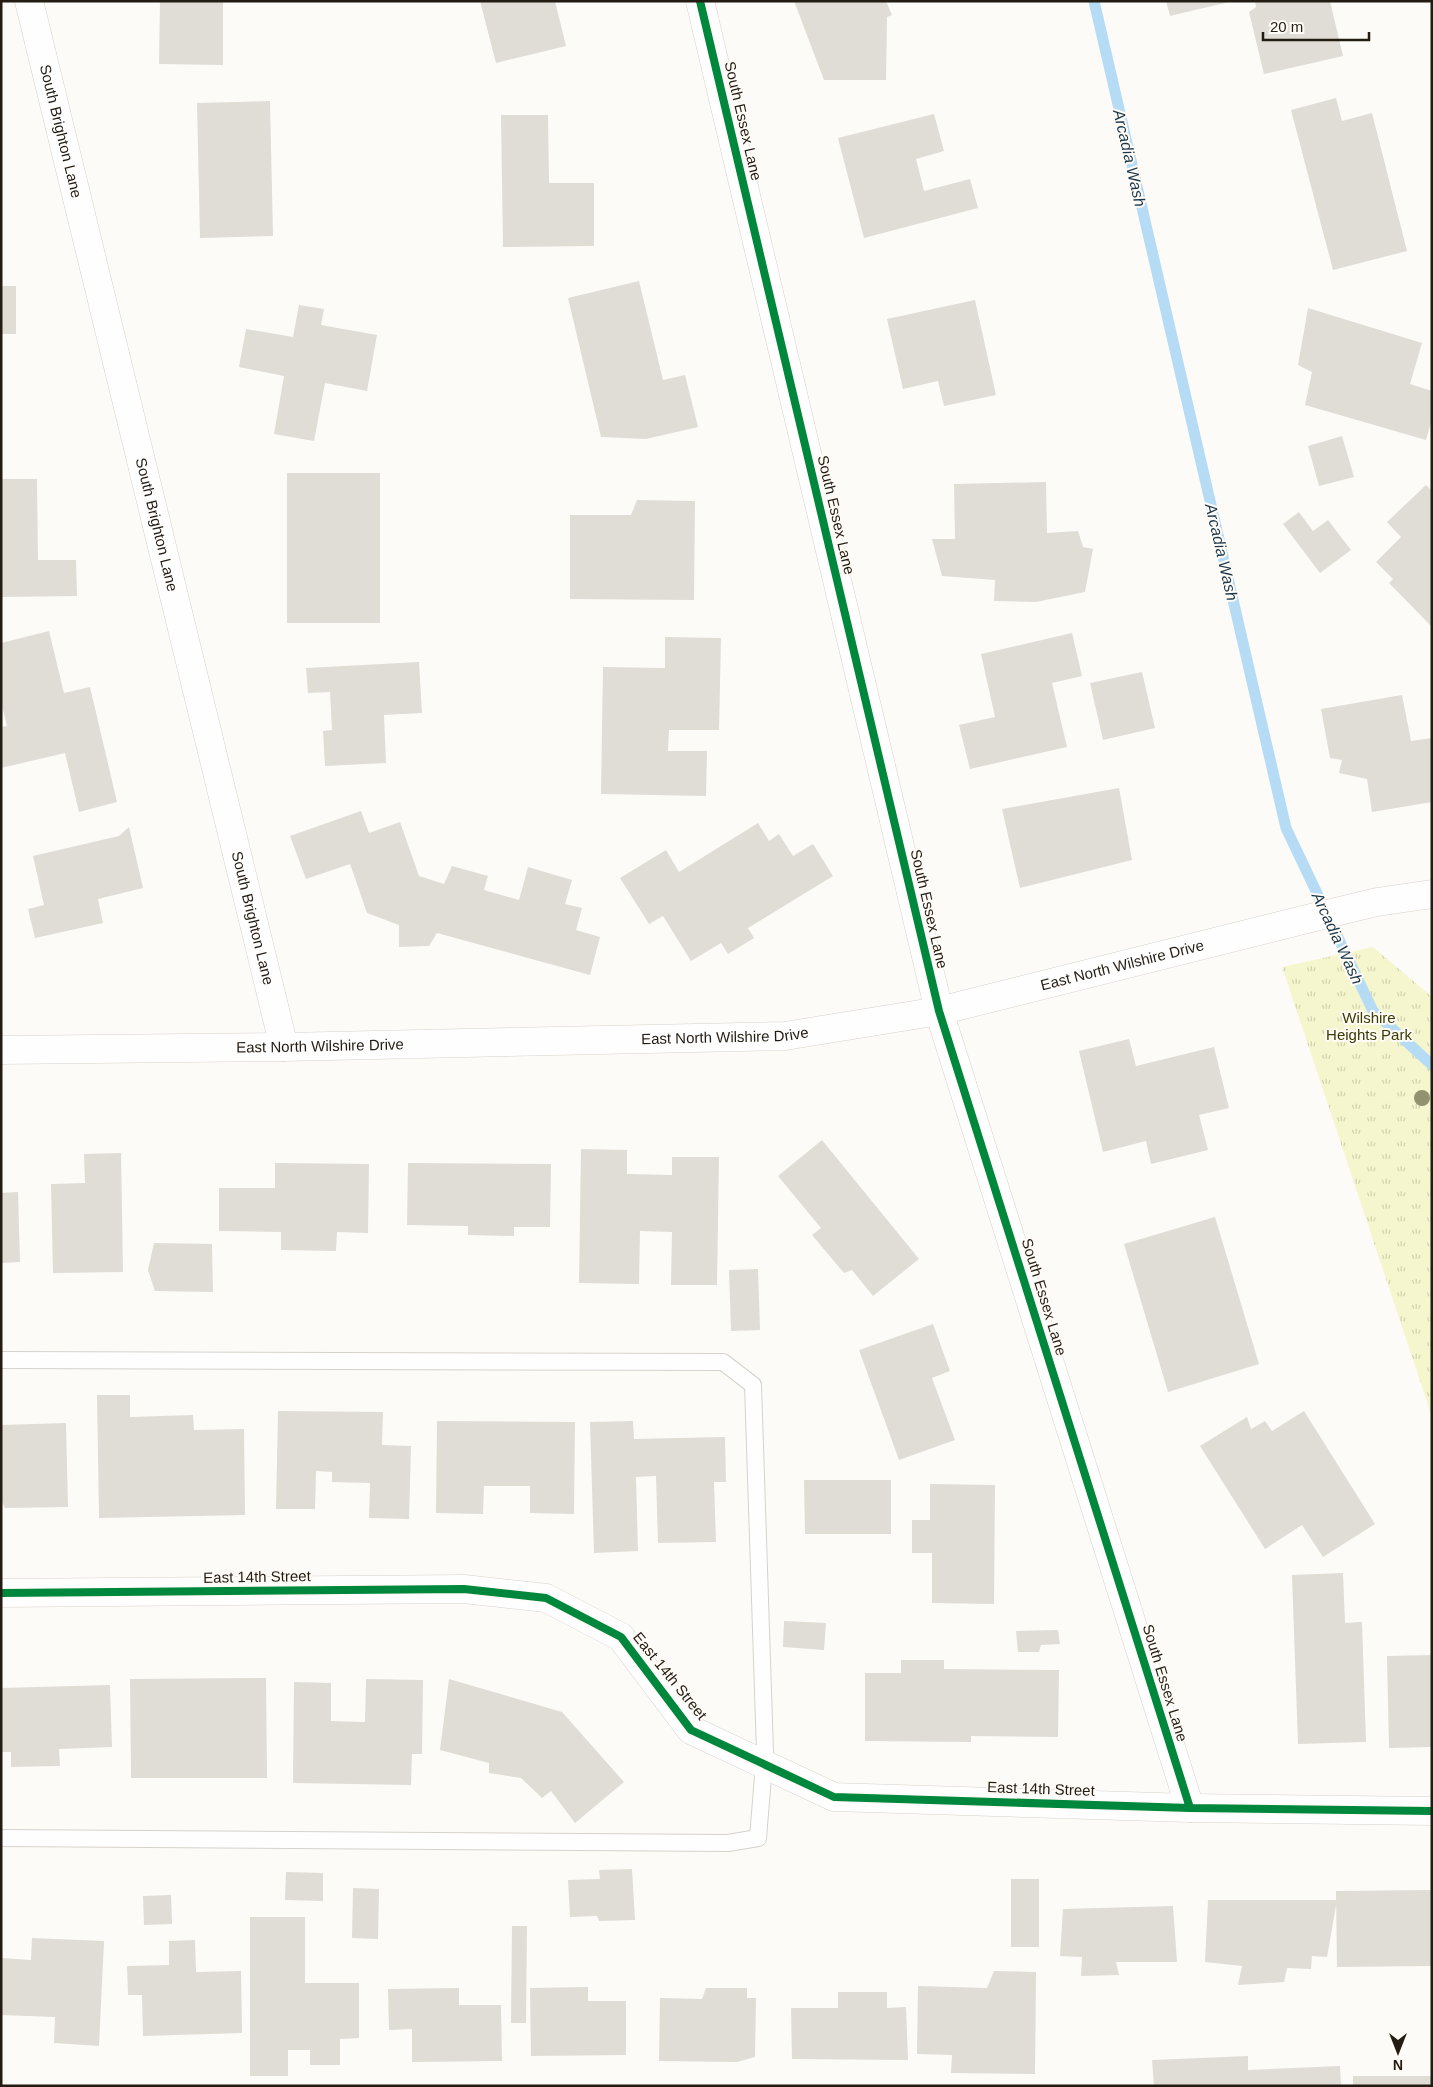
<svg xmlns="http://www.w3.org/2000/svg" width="1433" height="2087" font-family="Helvetica,sans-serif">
<defs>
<pattern id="park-tufts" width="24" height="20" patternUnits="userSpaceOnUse" patternTransform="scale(1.25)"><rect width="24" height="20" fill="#f5f6cd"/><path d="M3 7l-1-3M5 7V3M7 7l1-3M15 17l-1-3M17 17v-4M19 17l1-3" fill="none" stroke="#d2d2af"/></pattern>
</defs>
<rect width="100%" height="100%" fill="#fdfbf8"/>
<path fill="url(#park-tufts)" d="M1373 947 1432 997V1417L1282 967Z"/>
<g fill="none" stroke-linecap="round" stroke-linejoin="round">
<path stroke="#b6dcf5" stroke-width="11" d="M1094 1 1286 828 1373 1011 1432 1065"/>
</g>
<path fill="#e0dcd6" d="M160 1H223V65L159 64Z
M480 1H555L566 46 496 63Z
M794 1H886L892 15 887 17 886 80H824Z
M1166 1H1229V2L1170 16Z
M1255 1H1330L1343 56 1264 74 1249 12 1256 7Z
M1336 98 1342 121 1372 113 1407 251 1333 270 1291 110Z
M270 101 273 236 200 238 197 103Z
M934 114 944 151 916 159 924 191 970 179 978 208 864 238 838 138Z
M501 115H548L549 183H594V246L503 247Z
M639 281 663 380 685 375 698 427 646 439 601 437 568 298Z
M1 286H16V334H1Z
M975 300 996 395 944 406 938 381 903 389 887 319Z
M299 305 324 309 321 325 377 335 367 391 325 383 314 441 274 434 284 376 239 367 246 329 293 337Z
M1308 308 1422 343 1410 384 1432 391V419L1426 440 1305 405 1312 372 1298 365Z
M1342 436 1354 477 1319 486 1308 446Z
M287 473H380V623H287Z
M1 479H37L38 560H76L77 596 1 597Z
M1046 482 1047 533 1078 531 1083 547 1093 549 1085 592 1036 602 994 601 995 580 942 576 932 539H955L954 484Z
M1426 485 1432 491V627L1389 583 1393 579 1376 562 1401 537 1387 522Z
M637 500 695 501 694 600 570 599V515H631Z
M1299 512 1313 531 1328 520 1351 550 1320 573 1283 524Z
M49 631 64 693 90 687 117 802 79 812 65 753 1 768V727L7 726 1 701V643Z
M1072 633 1082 676 1052 683 1067 747 970 769 959 725 995 717 981 654Z
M665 637 721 638 719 730H669L668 751H707L706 796 601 794 603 667 665 668Z
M419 662 422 713 384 715 386 763 325 766 323 731 332 730 330 692 308 693 306 668Z
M1142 672 1155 728 1103 740 1090 683Z
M1402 695 1411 741 1432 738V802L1372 812 1367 779 1339 773 1342 760 1330 758 1321 709Z
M1119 788 1132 860 1020 888 1002 809Z
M361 811 369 833 400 822 419 876 444 884 452 866 488 876 484 890 519 900 528 867 572 880 565 904 582 908 576 930 600 937 590 975 437 933 429 946 399 947V925L367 913 350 864 306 879 290 836Z
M758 823 769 841 779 834 793 856 813 844 833 876 748 928 754 938 728 954 721 943 691 961 663 916 649 924 620 878 666 850 679 872Z
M129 827 143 888 98 899 103 923 35 938 28 909 44 905 33 856 119 836Z
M1129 1039 1136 1066 1214 1047 1229 1108 1199 1115 1208 1150 1151 1164 1146 1141 1103 1152 1079 1051Z
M822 1140 919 1259 873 1296 852 1270 844 1273 812 1235 821 1228 778 1176Z
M581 1149 627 1150V1174L672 1175V1157H719L717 1285H671L672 1232 640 1231 639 1284 579 1283Z
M121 1153 123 1272 53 1273 51 1184 85 1183 84 1154Z
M275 1163 369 1164 368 1233 337 1232 336 1251 281 1250V1232L219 1231V1188H275Z
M408 1163 551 1164 550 1227H514V1236L468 1235V1226L407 1225Z
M18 1192 20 1262 1 1263V1193Z
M1215 1217 1259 1364 1168 1392 1124 1244Z
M154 1243 212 1244 213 1292 155 1291 148 1270Z
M758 1269 760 1330 731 1331 729 1270Z
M933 1324 950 1371 932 1378 955 1440 899 1460 859 1350Z
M97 1395H130V1417L193 1415 194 1430 244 1429 245 1515 99 1518Z
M278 1411 383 1412 382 1445 411 1446 409 1519 369 1518 370 1483 332 1482V1472L316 1471 315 1509H276Z
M1304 1411 1375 1524 1323 1557 1302 1525 1265 1549 1200 1446 1247 1417 1251 1429 1265 1421 1272 1431Z
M437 1421 575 1422 574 1514 530 1513V1486H484L483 1514 436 1513Z
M633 1421 634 1439 725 1437 726 1482H714L716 1542 658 1543 656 1476 636 1477 638 1551 594 1553 590 1422Z
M66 1423 68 1507 5 1508 1 1500V1425Z
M804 1480H891V1534H805Z
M930 1484 995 1485 994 1604 932 1603V1553H912V1520H930Z
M1343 1573 1345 1623 1362 1622 1366 1742 1298 1744 1292 1575Z
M784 1621 826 1623 824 1650 783 1647Z
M1058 1630 1060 1644 1041 1645 1039 1652H1018L1016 1631Z
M1432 1655V1747L1389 1748 1387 1656Z
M901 1660H944V1669L1059 1670 1058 1737 971 1736V1742L865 1741V1673H901Z
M266 1678 267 1778H131L130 1679Z
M366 1679 423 1680 422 1754H412L411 1785 293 1783 294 1682 331 1683V1721L365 1722Z
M449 1679 562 1712 624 1782 575 1823 551 1791 542 1798 521 1778 489 1773V1763L440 1750Z
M110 1685 112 1747 59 1749 60 1766 11 1767V1752H1V1688Z
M632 1869 635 1920 599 1921 597 1916 570 1917 568 1880 600 1879 599 1870Z
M286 1872 323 1873V1901L285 1900Z
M1011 1879H1039V1947H1011Z
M353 1888 379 1889 378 1939 352 1938Z
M1432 1890V1966L1337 1967 1336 1891Z
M171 1895 172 1924 144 1925 143 1896Z
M1208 1900H1337L1327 1957 1312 1956 1311 1969 1287 1968 1284 1982 1238 1985 1242 1966 1205 1962Z
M1173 1906 1177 1962H1116L1119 1975 1081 1976 1082 1957 1060 1956 1063 1909Z
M250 1917H305V1983H359V2038L340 2039V2065H310V2050H288V2076H250Z
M512 1926H527L526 2023H511Z
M32 1938 104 1941 99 2046 54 2043 55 2017 1 2015V1958L31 1960Z
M195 1940 196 1972 241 1971 242 2033 143 2036 142 1995H128L127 1966 169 1965V1941Z
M994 1971 1036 1972 1035 2074 951 2073 952 2055 917 2054 918 1986 987 1988Z
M588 1987V2001H626V2055L531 2056 530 1988Z
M459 1988V2005H501L502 2061 412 2062V2029L389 2030 388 1989Z
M706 1988H747V1998H756L755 2057 737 2062 659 2061 660 1998 702 1999Z
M838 1992H887V2008L906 2007 908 2060 792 2059 791 2008H838Z
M1248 2056V2070L1340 2066 1341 2086H1154L1152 2060Z
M1353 2076H1432V2086H1353Z"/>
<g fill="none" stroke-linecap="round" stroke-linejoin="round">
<defs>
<path id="lane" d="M1 1360 723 1362 753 1385 765 1752 758 1838 728 1843 1 1838"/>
<g id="street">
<path id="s1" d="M29 1 284 1047"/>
<path d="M700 1 939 1011 1190 1808"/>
<path id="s2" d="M1 1050 284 1047 785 1036 939 1011 1327 914 1377 902 1432 894"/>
<path d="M1 1593 464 1589 546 1598 621 1637 691 1730 834 1797 1190 1808 1432 1811"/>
</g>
</defs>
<use href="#lane" stroke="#d6d2cc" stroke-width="18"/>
<use href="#street" stroke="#d6d2cc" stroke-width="29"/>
<use href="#lane" stroke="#fffefe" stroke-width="16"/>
<use href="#street" stroke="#fffefe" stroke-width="28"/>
<defs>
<path id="cycleway" d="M700 1 939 1011 1190 1808
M1 1593 464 1589 546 1598 621 1637 691 1730 834 1797 1190 1808 1432 1811"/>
</defs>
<use href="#cycleway" stroke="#fffbf6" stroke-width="11"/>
<use href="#cycleway" stroke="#00873e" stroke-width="8"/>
</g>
<circle fill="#929170" cx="1422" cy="1098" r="8"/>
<g text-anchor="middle" stroke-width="4" stroke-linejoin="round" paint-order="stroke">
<g font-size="15" fill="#231c13" stroke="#fffbf6">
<text transform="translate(743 121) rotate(77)" y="5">South Essex Lane</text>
<text dy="5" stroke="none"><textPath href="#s1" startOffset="134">South Brighton Lane</textPath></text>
<text transform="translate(836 515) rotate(77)" y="5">South Essex Lane</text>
<text dy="5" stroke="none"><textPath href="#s1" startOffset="539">South Brighton Lane</textPath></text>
<text transform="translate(929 909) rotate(77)" y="5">South Essex Lane</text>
<text dy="5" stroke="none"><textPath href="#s1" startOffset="944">South Brighton Lane</textPath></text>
<text dy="5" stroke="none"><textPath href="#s2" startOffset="1129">East North Wilshire Drive</textPath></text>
<text dy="5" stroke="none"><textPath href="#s2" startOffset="724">East North Wilshire Drive</textPath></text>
<text dy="5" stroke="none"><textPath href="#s2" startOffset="319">East North Wilshire Drive</textPath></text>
<text transform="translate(1044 1297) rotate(73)" y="5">South Essex Lane</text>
<text transform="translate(257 1577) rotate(-1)" y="5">East 14th Street</text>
<text transform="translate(670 1676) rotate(51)" y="5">East 14th Street</text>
<text transform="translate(1165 1683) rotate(73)" y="5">South Essex Lane</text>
<text transform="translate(1041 1789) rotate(2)" y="5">East 14th Street</text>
</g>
<g font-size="15" fill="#3a3b00" stroke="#fffbf6">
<text x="1369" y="1023">Wilshire<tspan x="1369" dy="17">Heights Park</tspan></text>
</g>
<g font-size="16" font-style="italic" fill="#18374b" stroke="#fffbf6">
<text transform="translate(1130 158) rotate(77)" y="6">Arcadia Wash</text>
<text transform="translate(1222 552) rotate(77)" y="6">Arcadia Wash</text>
<text transform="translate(1338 938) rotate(65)" y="6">Arcadia Wash</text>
</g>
</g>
<rect width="1433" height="2087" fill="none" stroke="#231c13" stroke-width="5"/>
<g transform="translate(1398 2052) rotate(180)" stroke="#fffbf6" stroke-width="4" paint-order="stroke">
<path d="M0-4L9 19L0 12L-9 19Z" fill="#231c13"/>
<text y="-8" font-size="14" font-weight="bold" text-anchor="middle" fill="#231c13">N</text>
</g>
<path d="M1263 32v8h106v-8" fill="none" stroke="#231c13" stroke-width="2.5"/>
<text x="1270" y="32" font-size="15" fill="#231c13" stroke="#fffbf6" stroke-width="4" paint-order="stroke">20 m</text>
</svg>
